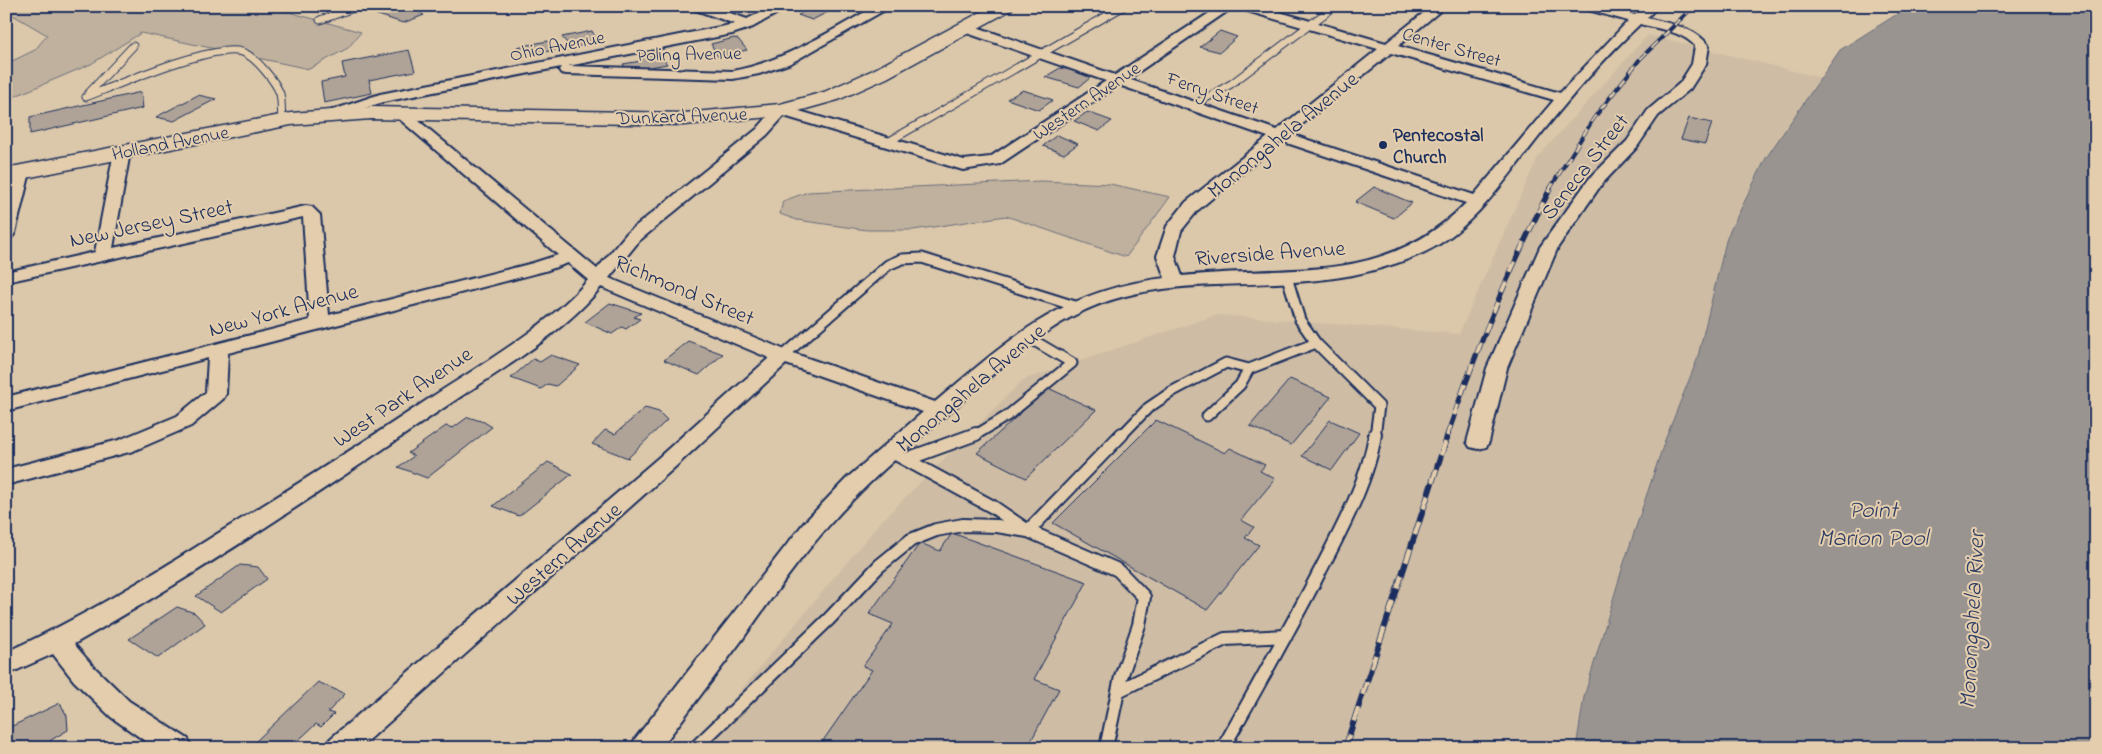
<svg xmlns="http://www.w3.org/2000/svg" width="2102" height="754" font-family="'Indie Flower',sans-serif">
<rect width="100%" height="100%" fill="#dbc7a9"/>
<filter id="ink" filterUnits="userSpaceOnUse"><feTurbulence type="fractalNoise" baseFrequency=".02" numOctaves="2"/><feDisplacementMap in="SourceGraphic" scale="10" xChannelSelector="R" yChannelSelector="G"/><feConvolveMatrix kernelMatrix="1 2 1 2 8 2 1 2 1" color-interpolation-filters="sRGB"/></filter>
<g filter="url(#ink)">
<path fill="#cebca4" d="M1648 35 1821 78 1766 158 1727 237 1697 360 1665 440 1623 566 1584 697 1576 748H695L711 726 878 525 1023 380 1217 315 1459 334 1538 157Z"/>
<path fill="#bfb19d" stroke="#6d707e" d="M6 6H267L361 32 348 48 309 69 141 33 91 64 6 100V64L35 50 47 35 6 11Z
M1041 181 1110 184 1170 197 1126 257 1006 216 913 230H867L797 220 780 214 783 201 808 192Z"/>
<path fill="#999490" stroke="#676c7c" d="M1910 6H2096V748H1576L1584 697 1623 566 1665 440 1697 360 1727 237 1766 158 1840 50Z"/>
<path fill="#afa398" stroke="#1b2f5e" d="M394 6H407L424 15 403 23 375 14Z
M590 6H632L618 11 607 7 600 10Z
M815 6H840L812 20 798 15Z
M592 31 596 39 591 40 593 43 571 48 562 37Z
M1220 31 1237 37 1220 52 1200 47Z
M734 38 738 39 747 50 738 52 739 55 718 57 711 44Z
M548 41 555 50 523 56 517 47Z
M409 50 415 71 369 80 372 93 324 103 321 82 345 77 342 63Z
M659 53 667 64 627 71 623 64 641 61 640 56Z
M1060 68 1078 71 1090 78 1079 87 1045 77Z
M1023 90 1053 100 1039 110 1007 99Z
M141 92 143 108 30 134V117Z
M198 95 216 99 174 121 156 117Z
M1087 112 1112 121 1099 131 1074 121Z
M1689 118 1712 123 1705 144 1681 139Z
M1057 135 1078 144 1064 154 1043 146Z
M1374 187 1412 203 1394 218 1355 202Z
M610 303 641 313 634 317 640 319 626 329 622 327 612 334 585 322Z
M688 341 723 354 699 375 664 360Z
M551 355 580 365 556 386 548 384 541 389 511 378 533 359 540 362Z
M1290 379 1331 397 1291 445 1250 426Z
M1048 388 1096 410 1026 478 977 453Z
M645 408 659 412 667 420 628 458 592 444 605 430 615 434Z
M468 417 484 422 492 427 427 478 398 467 414 456 408 453 446 426 453 428Z
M1156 420 1225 453 1230 448 1265 465 1260 471 1275 479 1241 520 1254 527 1245 538 1259 545 1207 610 1053 523Z
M1330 420 1359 433 1332 470 1302 456Z
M548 462 572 474 519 516 493 506Z
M952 533 1087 582 1034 679 1059 689 1027 748H818L872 670 863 666 893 624 869 614 920 543 940 551Z
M240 565 258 567 267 579 221 612 196 596Z
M177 607 195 613 205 624 158 658 129 639Z
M318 682 345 694 328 712 334 714 321 727 316 724 290 748H262L254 743Z
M60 703 67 716 68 730 51 740 52 748H6V729Z"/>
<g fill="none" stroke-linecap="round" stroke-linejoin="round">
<defs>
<path id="service-far2" d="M320 20 359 6
M88 94 133 46
M86 97C117 85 213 43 242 52 255 56 276 82 280 94 282 103 281 112 282 121
M1192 106 1231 84 1335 6
M888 142 1124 6"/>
<path id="service-far1" d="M1287 277 1300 320 1316 343 1379 406 1375 436
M783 356 888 265 902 259 922 258 1075 306
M1207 416 1240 385 1249 369
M974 436 1007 416 1072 363 1026 336
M1121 436 1148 408 1173 391 1226 363 1249 369 1316 343"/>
<path id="service" d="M892 452 993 507 1028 531 1122 434
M907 459 976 434
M1118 691 1225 639 1286 636
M695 748 829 619 879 566 911 540 936 530 963 525 997 526 1028 531 1118 570 1144 597 1139 625 1121 677 1106 748
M1223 748C1256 689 1289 631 1320 571 1340 532 1369 479 1375 434"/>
<path id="minor" d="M691 6H710L747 19 774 6H790L753 27 732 34 568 66 733 71C785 61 830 31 876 6H892L791 63 759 74 733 79 566 74 561 73 559 70 561 67 383 102 335 118 330 117 328 114 330 111 380 94 735 24 693 9Z
M1220 6H1235L1128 79 1277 130 1378 49 1240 9 1238 6H1259L1386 43 1432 6H1446L1398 46 1560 93 1628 21 1585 9 1583 6H1604L1635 15 1644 6H1658L1647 18C1669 24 1694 26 1709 46L1706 64 1690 89 1658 116 1637 147 1601 185 1558 247 1507 368 1489 442 1486 447 1478 449 1470 447 1467 442 1487 368 1540 247 1589 179 1627 141 1648 110 1680 83 1692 64 1695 46C1682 31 1658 29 1640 24 1604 58 1572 95 1541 134 1508 175 1475 228 1425 252 1388 269 1348 278 1308 281 1230 288 1147 277 1075 315 1031 338 995 373 958 405 915 442 870 479 831 523 799 559 770 600 742 640 715 676 688 712 661 748H631L635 739 803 524 847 478 923 412 786 364 674 468 360 748H326L330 739 658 458 769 358 601 287C561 336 494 374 442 409 322 491 201 572 74 644L92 665 129 701 188 739 192 748H155L111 717 74 681 53 654 6 675V652C80 619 149 577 217 534 285 492 352 450 418 406 472 370 547 328 588 280L568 263 545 271 228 353 226 394 223 399 191 426 133 451 6 485V469L119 440 177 416 206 392 208 358 6 411V397L310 320 303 217 6 282V272L95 252 114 152 117 149H127L130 152 113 248 306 206 312 207 320 215 329 315 533 263 558 255 397 117 395 114 397 111H407L597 269 627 233 757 129 776 107H786L964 160 990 157 1106 81 961 31 959 28 961 25H971L1115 75ZM1391 53 1554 100 1474 195 1290 134ZM1119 85 1268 137 1186 202 1167 226 1157 256 1165 278C1062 290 1011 338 935 402L790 352 609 278 639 241 767 135 784 116 963 170 1000 164ZM1281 141 1466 203C1383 288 1288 264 1182 276L1175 256 1181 231 1198 210Z
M22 167 28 169 30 172 15 233 12 237 6 238V201L14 172 16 169Z"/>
<path id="secondary" d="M992 6H1014L1011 10 887 78 838 100 781 116 684 125 371 119 291 125 6 182V168L291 113 371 107 684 113 780 104 824 92 873 70Z"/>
</defs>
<use href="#service-far2" stroke="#1b2f5e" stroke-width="9"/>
<use href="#service-far1" stroke="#1b2f5e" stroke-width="13"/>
<use href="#service" stroke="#1b2f5e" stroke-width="16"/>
<use href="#minor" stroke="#1b2f5e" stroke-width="4"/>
<use href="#secondary" stroke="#1b2f5e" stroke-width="3"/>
<use href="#service-far2" stroke="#e3cdac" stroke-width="7"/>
<use href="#service-far1" stroke="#e3cdac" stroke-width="9"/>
<use href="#service" stroke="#e3cdac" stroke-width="12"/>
<use href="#minor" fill="#e3cdac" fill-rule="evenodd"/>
<use href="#secondary" fill="#e3cdac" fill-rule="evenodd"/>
<defs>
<path id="rail-far2" d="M1549 190 1594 118 1640 59 1694 6"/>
<path id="rail-far1" d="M1447 436C1476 350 1509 269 1550 189"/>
<path id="rail" d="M1345 748 1448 434"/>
</defs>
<use href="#rail-far2" stroke="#1b2f5e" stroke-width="4"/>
<use href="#rail-far1" stroke="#1b2f5e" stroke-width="5.5"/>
<use href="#rail" stroke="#1b2f5e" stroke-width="6"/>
<use href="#rail-far2" stroke="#e3cdac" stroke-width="2.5" stroke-dasharray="8" stroke-linecap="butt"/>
<use href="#rail-far1" stroke="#e3cdac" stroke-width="4" stroke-dasharray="11" stroke-linecap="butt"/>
<use href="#rail" stroke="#e3cdac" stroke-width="4.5" stroke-dasharray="14" stroke-linecap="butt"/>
</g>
</g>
<circle fill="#1b2f5e" stroke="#e3cdac" stroke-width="2" cx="1383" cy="145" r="5"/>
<g text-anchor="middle" stroke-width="4" stroke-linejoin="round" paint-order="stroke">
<g font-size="19" fill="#1b2f5e" stroke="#e3cdac">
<text transform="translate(557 45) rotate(-11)" y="7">Ohio Avenue</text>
<text transform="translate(1452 46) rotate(16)" y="7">Center Street</text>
<text transform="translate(689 53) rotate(-1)" y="7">Poling Avenue</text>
<text transform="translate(1213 92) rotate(19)" y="7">Ferry Street</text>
<text transform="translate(1086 100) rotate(-34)" y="7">Western Avenue</text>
<text transform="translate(682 115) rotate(-2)" y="7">Dunkard Avenue</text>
<text transform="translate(170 142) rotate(-11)" y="7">Holland Avenue</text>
</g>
<g font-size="19" font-weight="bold" fill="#1b2f5e" stroke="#e3cdac" text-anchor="start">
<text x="1393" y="141">Pentecostal<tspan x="1393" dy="22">Church</tspan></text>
</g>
<g font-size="22" fill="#1b2f5e" stroke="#e3cdac">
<text transform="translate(1282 134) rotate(-39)" y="8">Monongahela Avenue</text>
<text transform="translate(1584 166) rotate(-52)" y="8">Seneca Street</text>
<text transform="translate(151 222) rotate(-12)" y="8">New Jersey Street</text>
<text transform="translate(1270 252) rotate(-4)" y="8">Riverside Avenue</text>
<text transform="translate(685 289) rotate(23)" y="8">Richmond Street</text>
<text transform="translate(283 309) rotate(-15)" y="8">New York Avenue</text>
<text transform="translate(970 387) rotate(-40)" y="8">Monongahela Avenue</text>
<text transform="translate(402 396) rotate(-34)" y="8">West Park Avenue</text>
<text transform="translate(563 553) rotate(-41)" y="8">Western Avenue</text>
</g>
<g font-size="24" font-style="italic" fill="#2e3e66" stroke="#e3cdac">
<text x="1873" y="517">Point<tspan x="1873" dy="28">Marion Pool</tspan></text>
<text transform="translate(1971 620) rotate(-87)" y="8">Monongahela River</text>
</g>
</g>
<rect width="2102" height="754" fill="none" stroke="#e3cdac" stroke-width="25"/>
<rect x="12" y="12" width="2077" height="729" fill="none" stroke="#1b2f5e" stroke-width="2" filter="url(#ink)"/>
</svg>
